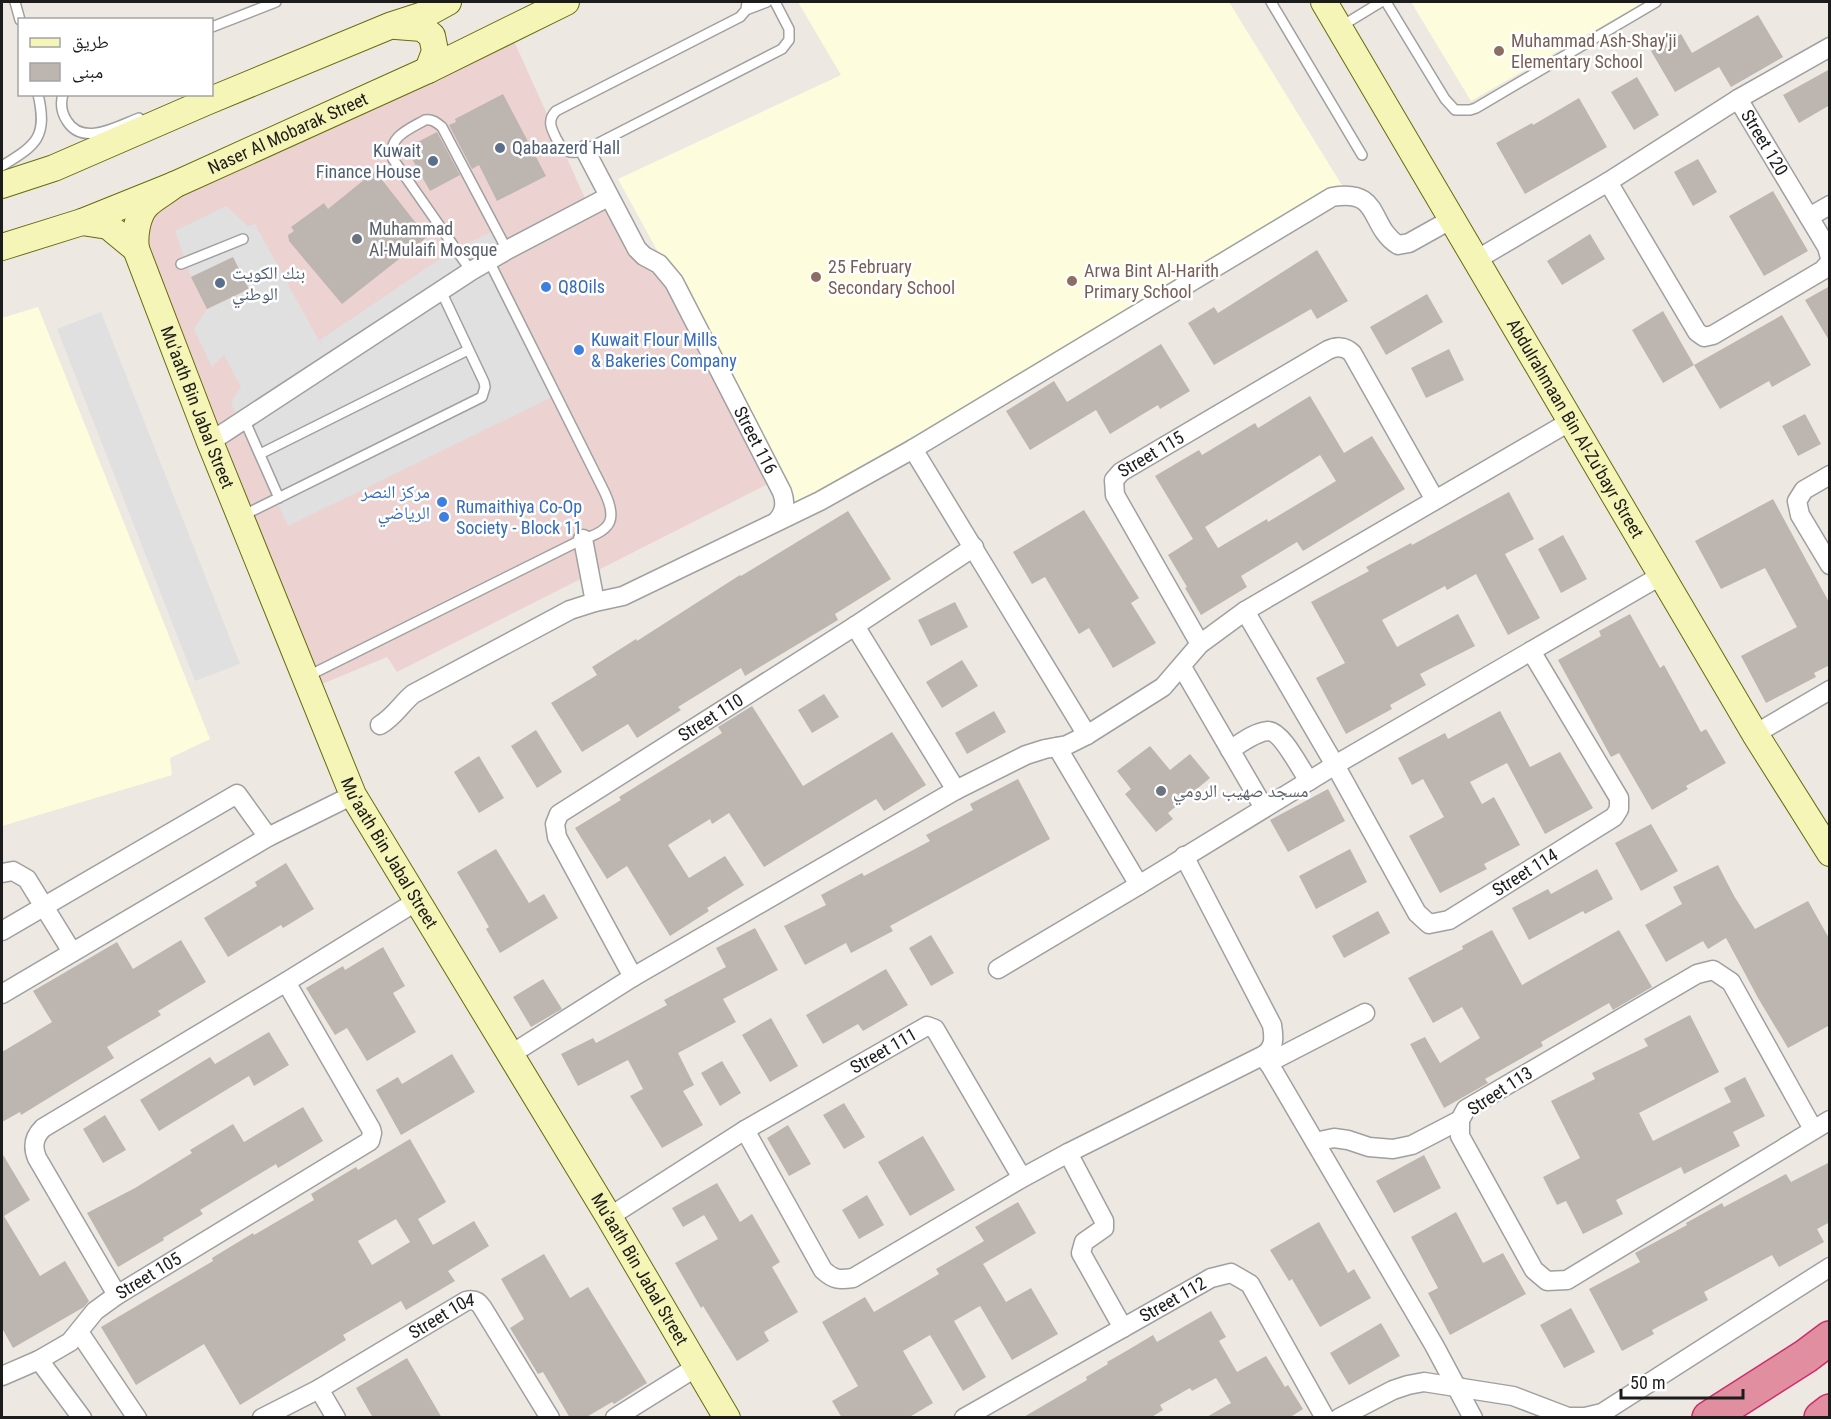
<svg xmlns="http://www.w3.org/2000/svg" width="1831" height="1419" font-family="'Roboto Condensed','Noto Naskh Arabic',sans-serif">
<rect width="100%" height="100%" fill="#ede9e2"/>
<path fill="#edd2d2" d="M509 30 589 207 608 197 659 264 776 480 397 672 387 657 310 689 137 231 155 199Z"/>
<path fill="#fdfcdc" d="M798 2H1229L1343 187 796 504 618 179 841 75Z
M1411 2H1644L1471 101Z
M38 307 210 739 170 758 172 775 2 826V318Z"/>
<path fill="#e0e0e0" d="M226 206 248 226 255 224 322 346 320 340 455 249 496 230 507 250 489 261 556 395 288 526 231 403 241 387 224 355 212 367 194 329 207 309 249 289 233 257 191 277 175 231Z
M101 312 240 664 195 681 57 329Z"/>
<path fill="#bdb5af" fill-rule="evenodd" d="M1758 15 1783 57 1731 87 1719 67 1675 92 1651 51 1681 34 1692 53Z
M1830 69V105L1799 123 1783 95Z
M1637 77 1659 115 1634 130 1611 92Z
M503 94 546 176 497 201 479 165 472 169 449 125 456 122 455 119Z
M1579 98 1607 147 1525 194 1496 143 1532 123 1533 125Z
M437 132 460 175 430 191 406 148Z
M1698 159 1717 192 1693 206 1674 172Z
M375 171 427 237 342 304 289 241 288 235 294 231 291 227 324 203 328 209Z
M1773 191 1808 251 1764 276 1729 216Z
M1590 234 1605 259 1562 285 1547 261Z
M1317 250 1348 301 1317 319 1311 309 1214 365 1188 323 1214 307 1218 313Z
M233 257 249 289 207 309 191 277Z
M1830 286V342L1805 300Z
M1427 294 1443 322 1386 355 1370 327Z
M1663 311 1694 365 1782 315 1811 365 1772 387 1769 381 1720 409 1694 365 1663 383 1632 330Z
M1161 344 1190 391 1160 409 1158 405 1110 434 1096 410 1030 450 1006 411 1054 381 1067 402Z
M1449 349 1464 380 1426 398 1411 368Z
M1310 396 1344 453 1372 436 1405 489 1303 551 1297 542 1241 576 1247 587 1201 615 1185 588 1187 587 1168 555 1193 539 1155 476 1199 450 1202 455 1255 423 1258 428ZM1320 455 1336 481 1268 522 1267 519 1218 548 1205 527Z
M1805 414 1821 444 1798 456 1782 426Z
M1509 492 1534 539 1505 554 1540 618 1508 635 1476 574 1447 590 1445 586 1382 620 1397 647 1458 614 1475 646 1420 674 1426 685 1390 705 1392 709 1346 734 1316 678 1345 663 1311 602 1369 571 1366 567 1411 543 1412 545Z
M1773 499 1830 604V665L1814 673 1816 677 1766 703 1741 656 1797 627 1765 568 1721 589 1695 541Z
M1084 510 1139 598 1131 603 1156 643 1113 668 1089 628 1079 634 1045 577 1032 584 1013 552Z
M848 511 891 579 835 614 838 620 745 676 741 668 678 707 681 710 637 738 628 724 582 752 551 703 597 675 592 667 636 639 637 641 740 575 741 576Z
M1563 535 1587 579 1561 593 1538 549Z
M955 602 968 627 931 646 918 620Z
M1630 614 1660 668 1664 665 1701 732 1706 729 1726 763 1686 786 1688 789 1652 810 1619 753 1611 757 1558 660 1601 636 1599 631Z
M962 660 978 686 942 708 926 682Z
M824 694 839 717 812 733 798 710Z
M752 706 803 786 892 732 926 785 884 811 876 799 764 867 729 813 712 824 710 819 668 845 689 878 725 856 744 885 707 908 709 911 670 936 627 866 607 879 575 828 621 800 619 797 722 733 718 727Z
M994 711 1006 732 967 754 955 733Z
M1500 711 1530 767 1560 752 1593 808 1545 834 1507 763 1470 782 1482 804 1494 797 1520 845 1484 864 1487 869 1440 893 1409 836 1444 817 1423 779 1412 785 1398 758 1445 733 1448 739Z
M536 730 562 772 537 788 511 746Z
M1150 746 1170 770 1190 754 1210 778 1168 813 1173 819 1156 832 1125 794 1131 789 1117 771Z
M479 756 504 798 479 813 454 772Z
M1018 779 1050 839 890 926 893 931 851 953 846 943 805 965 784 926 826 905 821 895 862 873 864 876 930 841 926 835 973 810 970 804Z
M1328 789 1345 821 1288 852 1270 820Z
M1651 824 1678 871 1641 891 1615 843Z
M496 849 529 903 544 894 558 918 500 953 486 929 489 927 457 872Z
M1350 849 1367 882 1316 909 1299 876Z
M286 863 314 909 283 928 281 925 228 957 204 918 257 886 255 882Z
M1718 865 1734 896 1755 929 1808 901 1830 940V1025L1788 1048 1758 998 1726 938 1708 949 1703 941 1666 962 1645 925 1682 904 1673 887Z
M1597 869 1613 899 1585 914 1583 911 1529 940 1512 908 1548 889 1551 894Z
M1378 911 1390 933 1344 958 1332 936Z
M755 928 778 970 723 999 736 1022 678 1053 694 1085 683 1091 703 1125 662 1148 630 1096 643 1089 628 1060 578 1086 561 1054 593 1038 596 1043 667 1005 664 1000 726 967 716 948Z
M1492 930 1522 985 1619 930 1652 987 1613 1010 1609 1003 1541 1042 1543 1046 1485 1079 1488 1083 1444 1108 1410 1044 1425 1037 1440 1063 1480 1038 1462 1007 1433 1023 1408 978 1463 949 1462 946Z
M931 935 954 973 931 986 909 948Z
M181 940 206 982 158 1011 161 1015 107 1047 114 1058 21 1115 20 1112 2 1122V1052L52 1022 33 991 117 942 133 969Z
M383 947 405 986 393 993 416 1032 367 1061 347 1028 335 1035 306 988 343 966 345 970Z
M886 969 908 1005 863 1031 858 1024 823 1044 806 1015Z
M543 979 562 1009 531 1027 513 997Z
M1690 1015 1719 1072 1639 1113 1653 1141 1731 1102 1724 1088 1745 1077 1765 1116 1733 1132 1740 1146 1684 1174 1681 1167 1616 1200 1623 1214 1583 1234 1566 1201 1557 1205 1543 1177 1580 1158 1551 1101 1595 1079 1592 1073 1648 1046 1644 1039Z
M771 1018 798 1066 770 1082 742 1035Z
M269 1032 289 1065 254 1086 249 1076 159 1131 140 1100 210 1057 215 1064Z
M452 1054 475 1092 401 1135 376 1090 398 1077 402 1084Z
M722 1061 741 1093 720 1106 701 1073Z
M844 1103 865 1137 844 1149 823 1115Z
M303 1107 323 1141 278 1168 276 1164 200 1210 203 1214 163 1238 164 1240 118 1267 87 1213 135 1188 192 1153 190 1150 233 1124 244 1142Z
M105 1115 126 1150 103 1163 83 1129Z
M788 1125 811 1164 789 1176 767 1138Z
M923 1136 955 1190 910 1216 878 1162Z
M410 1139 446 1202 418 1219 433 1245 474 1221 489 1246 448 1271 455 1281 406 1310 401 1301 343 1335 346 1340 240 1405 204 1344 136 1385 101 1327 213 1261 212 1258 253 1233 254 1235 314 1200 311 1194 356 1167 358 1170ZM396 1219 410 1242 372 1265 358 1241Z
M2 1153 30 1200 4 1216 40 1276 65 1261 89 1301 84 1307 13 1348 2 1328Z
M1424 1155 1441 1188 1394 1213 1376 1181Z
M1830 1162V1222L1817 1229 1824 1242 1779 1267 1772 1255 1704 1292 1708 1300 1652 1330 1654 1334 1622 1351 1589 1289 1640 1262 1635 1253 1687 1225 1686 1223 1722 1203 1724 1207 1786 1174 1791 1182Z
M717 1183 740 1222 752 1214 780 1262 772 1267 798 1312 764 1332 769 1341 737 1361 703 1306 701 1308 675 1263 718 1239 704 1215 683 1227 672 1208Z
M867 1195 884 1225 859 1239 842 1210Z
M1018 1202 1036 1233 983 1264 1006 1302 1031 1288 1058 1334 1012 1360 980 1306 954 1321 986 1377 963 1391 930 1335 903 1351 933 1403 908 1418H842L832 1401 858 1386 822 1322 865 1297 874 1312 939 1274 936 1269 984 1241 975 1227Z
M1456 1212 1483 1263 1503 1253 1526 1294 1450 1335 1428 1293 1438 1288 1411 1237Z
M1319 1222 1348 1273 1354 1269 1371 1298 1320 1327 1292 1279 1289 1281 1270 1250Z
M544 1254 570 1298 588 1287 647 1383 614 1404 612 1402 585 1418H570L543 1372 538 1374 510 1328 524 1319 501 1279Z
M1571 1308 1595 1352 1564 1368 1540 1325Z
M1211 1311 1226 1337 1219 1341 1237 1372 1266 1356 1285 1387 1288 1385 1303 1409 1289 1418H1205L1231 1403 1216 1378 1192 1391 1190 1388 1160 1405 1163 1410 1150 1418H1022L1087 1380 1086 1377 1108 1364 1107 1362 1128 1350 1153 1335 1157 1342Z
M1381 1323 1400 1356 1349 1385 1330 1353Z
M407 1358 442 1418H373L356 1388Z"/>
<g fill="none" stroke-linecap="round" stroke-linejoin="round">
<defs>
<path id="lane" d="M15 2 20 20
M747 2 746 10 740 17 556 111C547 120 551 128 556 138 559 143 561 148 565 150 572 154 578 152 585 150L782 49 789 40V29L775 2
M1271 2 1362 155
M1386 2 1445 99 1455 110H1470L1476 108 1656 2
M746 10 767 2
M212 27 276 2
M1340 27 1381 2
M63 94C60 104 61 112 67 121 83 147 118 126 139 118
M2 166C36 145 48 138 38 94
M181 264 243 239
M471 271 393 159C387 137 409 129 425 120 432 119 436 122 442 127L507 250
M244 419 279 498
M260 454 468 350
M242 516 482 397 485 387 484 382 441 291
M308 676 583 539C613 530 617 518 604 491L489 261"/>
<g id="street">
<path id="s1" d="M1738 99 1827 247 1830 258"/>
<path id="s2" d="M585 150 637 249 644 256 659 264 674 282 782 492C786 503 785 512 777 521"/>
<path d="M1608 182 1697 332 1704 337 1713 335 1823 270 1830 262"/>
<path d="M1809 217 1830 205"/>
<path d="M1476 260 1608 182 1738 99 1830 47"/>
<path d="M210 442 471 271 507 250 608 197"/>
<path d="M913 449 1087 735"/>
<path d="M1830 475 1804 490 1797 501 1800 515 1830 565"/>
<path d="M583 539 595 602"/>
<path id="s3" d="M1245 611 1335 765 1417 913 1429 924 1449 920 1614 817 1619 809V798L1531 651"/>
<path d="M855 626 956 790"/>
<path id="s4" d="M1200 644 1115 495 1114 480 1121 472 1328 350C1336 346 1345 346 1352 353L1435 500"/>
<path d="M1182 667 1264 808"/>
<path d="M380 725C394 717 401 704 413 694L570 610 595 602 623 596 820 501 913 449 1332 197C1382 188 1368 226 1398 245L1409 243 1452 219"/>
<path d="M1755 734 1830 690"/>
<path d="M1057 747 1139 885"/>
<path d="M1230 750C1241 743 1255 732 1268 731 1282 731 1301 770 1309 781"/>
<path d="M2 873 13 871 27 879 72 952"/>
<path d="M2 931 237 794 268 837"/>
<path d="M998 969 1139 885 1335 765 1662 575"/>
<path id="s5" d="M633 977 557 837 555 824 559 814 855 626 974 547"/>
<path d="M2 994 268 837 353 795"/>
<path d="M510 1055 633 977 956 790 1026 755 1045 749 1067 745 1087 735 1163 687 1200 644 1245 611 1571 421"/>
<path d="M1264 1055 1434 1345 1473 1418"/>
<path d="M1268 1063 1365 1013"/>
<path d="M1813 1129 1731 982 1713 970 1697 974 1466 1109 1460 1120V1136L1534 1270 1547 1281 1567 1280 1830 1120"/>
<path d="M745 1130 823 1270C834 1280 839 1280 853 1278L1022 1178 1068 1153 1264 1055C1275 1048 1274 1037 1272 1025L1184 856"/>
<path d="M1315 1142 1334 1138 1348 1140 1369 1147 1393 1149 1412 1145 1460 1120"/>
<path d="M1068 1153 1104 1221V1228L1084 1242 1081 1253 1123 1328"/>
<path id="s6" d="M609 1217 745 1130 927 1026 935 1029 1022 1178"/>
<path d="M117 1295 37 1158C32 1146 34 1137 43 1128L286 982 417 901"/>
<path d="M79 1332 137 1418"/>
<path d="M39 1360 82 1418"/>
<path id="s7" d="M2 1376 39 1360 70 1342 95 1311 117 1295 370 1141 372 1133 371 1129 286 982"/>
<path d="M319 1389 336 1418"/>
<path id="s8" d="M262 1418 319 1389 466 1301C473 1299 478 1301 482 1307L550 1418"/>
<path d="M615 1418 698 1366"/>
<path id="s9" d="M964 1418 1211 1278 1231 1273 1250 1284 1325 1418"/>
<path d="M1339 1418 1393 1390 1408 1385 1424 1382 1513 1396 1568 1417H1585L1602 1413 1830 1267"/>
</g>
<g id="secondary">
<path id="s10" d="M1324 2 1755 734 1830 853"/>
<path d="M396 26 422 28 432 36 435 51 428 70"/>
<path d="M2 185 54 168 206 102 392 25 426 14 448 2"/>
<path id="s11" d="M174 185C166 192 153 198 146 206 137 216 134 236 136 249L210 442 353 795 609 1217 727 1418"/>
<path d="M82 222 108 226 136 249"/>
<path id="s12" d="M2 247 82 222 174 185 428 70 566 2"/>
</g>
<path id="highway" d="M1709 1418 1806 1356 1830 1338
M1821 1418 1830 1411"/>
</defs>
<use href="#lane" stroke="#a0a0a0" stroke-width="12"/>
<use href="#street" stroke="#a0a0a0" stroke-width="21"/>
<use href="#secondary" stroke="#656c0b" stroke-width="28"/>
<use href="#highway" stroke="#cd2d6b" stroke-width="36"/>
<use href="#lane" stroke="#fff" stroke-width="9"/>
<use href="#street" stroke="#fff" stroke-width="18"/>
<use href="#secondary" stroke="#f5f5b8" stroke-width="26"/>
<use href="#highway" stroke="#e18ea1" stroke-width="33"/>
</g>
<g fill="#8d6e63" stroke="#fff" stroke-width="2">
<circle cx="1499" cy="51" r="6"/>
<circle cx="816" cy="277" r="6"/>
<circle cx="1072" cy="281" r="6"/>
</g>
<g fill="#5c6f8a" stroke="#fff" stroke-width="2">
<circle cx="500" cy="148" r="6"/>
<circle cx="433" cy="161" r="6"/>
<circle cx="220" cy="283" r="6"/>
</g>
<g fill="#6b7280" stroke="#fff" stroke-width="2">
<circle cx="357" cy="239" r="6"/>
<circle cx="1161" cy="791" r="6"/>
</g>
<g fill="#3f7fe0" stroke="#fff" stroke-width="2">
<circle cx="546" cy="287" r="6"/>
<circle cx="579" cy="350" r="6"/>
<circle cx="442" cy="502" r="6"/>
<circle cx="444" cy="517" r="6"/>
</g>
<g text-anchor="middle" stroke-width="5" stroke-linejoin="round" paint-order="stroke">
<g font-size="18" fill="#785e54" stroke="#fff" text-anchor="start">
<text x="1511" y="47">Muhammad Ash-Shay'ji<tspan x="1511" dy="21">Elementary School</tspan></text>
<text x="828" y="273">25 February<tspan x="828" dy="21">Secondary School</tspan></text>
<text x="1084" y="277">Arwa Bint Al-Harith<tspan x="1084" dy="21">Primary School</tspan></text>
</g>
<g font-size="18" fill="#1c1c1c" stroke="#fff">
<text dy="6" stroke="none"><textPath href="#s12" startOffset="308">Naser Al Mobarak Street</textPath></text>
<text dy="6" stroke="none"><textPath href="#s1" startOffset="51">Street 120</textPath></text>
<text dy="6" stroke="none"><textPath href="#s11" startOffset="250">Mu'aath Bin Jabal Street</textPath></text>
<text dy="6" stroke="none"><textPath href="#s10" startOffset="495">Abdulrahmaan Bin Al-Zu'bayr Street</textPath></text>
<text dy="6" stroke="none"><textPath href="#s2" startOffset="340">Street 116</textPath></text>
<text dy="6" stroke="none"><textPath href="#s4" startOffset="232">Street 115</textPath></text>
<text dy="6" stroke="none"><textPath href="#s5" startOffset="363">Street 110</textPath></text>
<text dy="6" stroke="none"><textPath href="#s11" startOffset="736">Mu'aath Bin Jabal Street</textPath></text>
<text dy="6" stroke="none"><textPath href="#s3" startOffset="474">Street 114</textPath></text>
<text dy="6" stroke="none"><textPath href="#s6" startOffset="321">Street 111</textPath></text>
<text transform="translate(1500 1091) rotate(-33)" y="6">Street 113</text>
<text dy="6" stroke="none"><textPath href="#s7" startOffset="180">Street 105</textPath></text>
<text dy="6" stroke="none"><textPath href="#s11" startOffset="1222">Mu'aath Bin Jabal Street</textPath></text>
<text dy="6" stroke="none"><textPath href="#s9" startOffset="240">Street 112</textPath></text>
<text dy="6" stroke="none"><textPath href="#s8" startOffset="207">Street 104</textPath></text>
</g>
<g font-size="18" fill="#4e5e75" stroke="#fff" text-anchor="start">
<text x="512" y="154">Qabaazerd Hall</text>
<text x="421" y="157" text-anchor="end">Kuwait<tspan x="421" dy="21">Finance House</tspan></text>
<text x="232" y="279">بنك الكويت<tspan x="232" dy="21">الوطني</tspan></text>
</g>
<g font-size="18" fill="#5b616d" stroke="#fff" text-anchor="start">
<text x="369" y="235">Muhammad<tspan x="369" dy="21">Al-Mulaifi Mosque</tspan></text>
<text x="1173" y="797">مسجد صهيب الرومي</text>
</g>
<g font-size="18" fill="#366cbe" stroke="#fff" text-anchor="start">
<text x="558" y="293">Q8Oils</text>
<text x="591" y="346">Kuwait Flour Mills<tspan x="591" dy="21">&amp; Bakeries Company</tspan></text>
<text x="430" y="498" text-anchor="end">مركز النصر<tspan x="430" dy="21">الرياضي</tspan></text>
<text x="456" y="513">Rumaithiya Co-Op<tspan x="456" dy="21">Society - Block 11</tspan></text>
</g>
</g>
<rect width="1831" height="1419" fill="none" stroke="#1c1c1c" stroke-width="6"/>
<rect x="18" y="18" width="195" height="78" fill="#ffffff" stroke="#a4a4a4" stroke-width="1.5"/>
<rect x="30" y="38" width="30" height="9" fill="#f5f5b8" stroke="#a4a4a4" stroke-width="1.5"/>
<text x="72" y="48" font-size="18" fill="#1c1c1c">طريق</text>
<rect x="30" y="63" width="30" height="18" fill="#bdb5af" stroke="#a4a4a4" stroke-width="1.5"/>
<text x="72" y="78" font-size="18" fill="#1c1c1c">مبنى</text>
<path d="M1621 1389v9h122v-9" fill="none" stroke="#1c1c1c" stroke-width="3"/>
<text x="1630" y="1389" font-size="18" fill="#1c1c1c" stroke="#ffffff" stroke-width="4.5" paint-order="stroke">50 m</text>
</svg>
